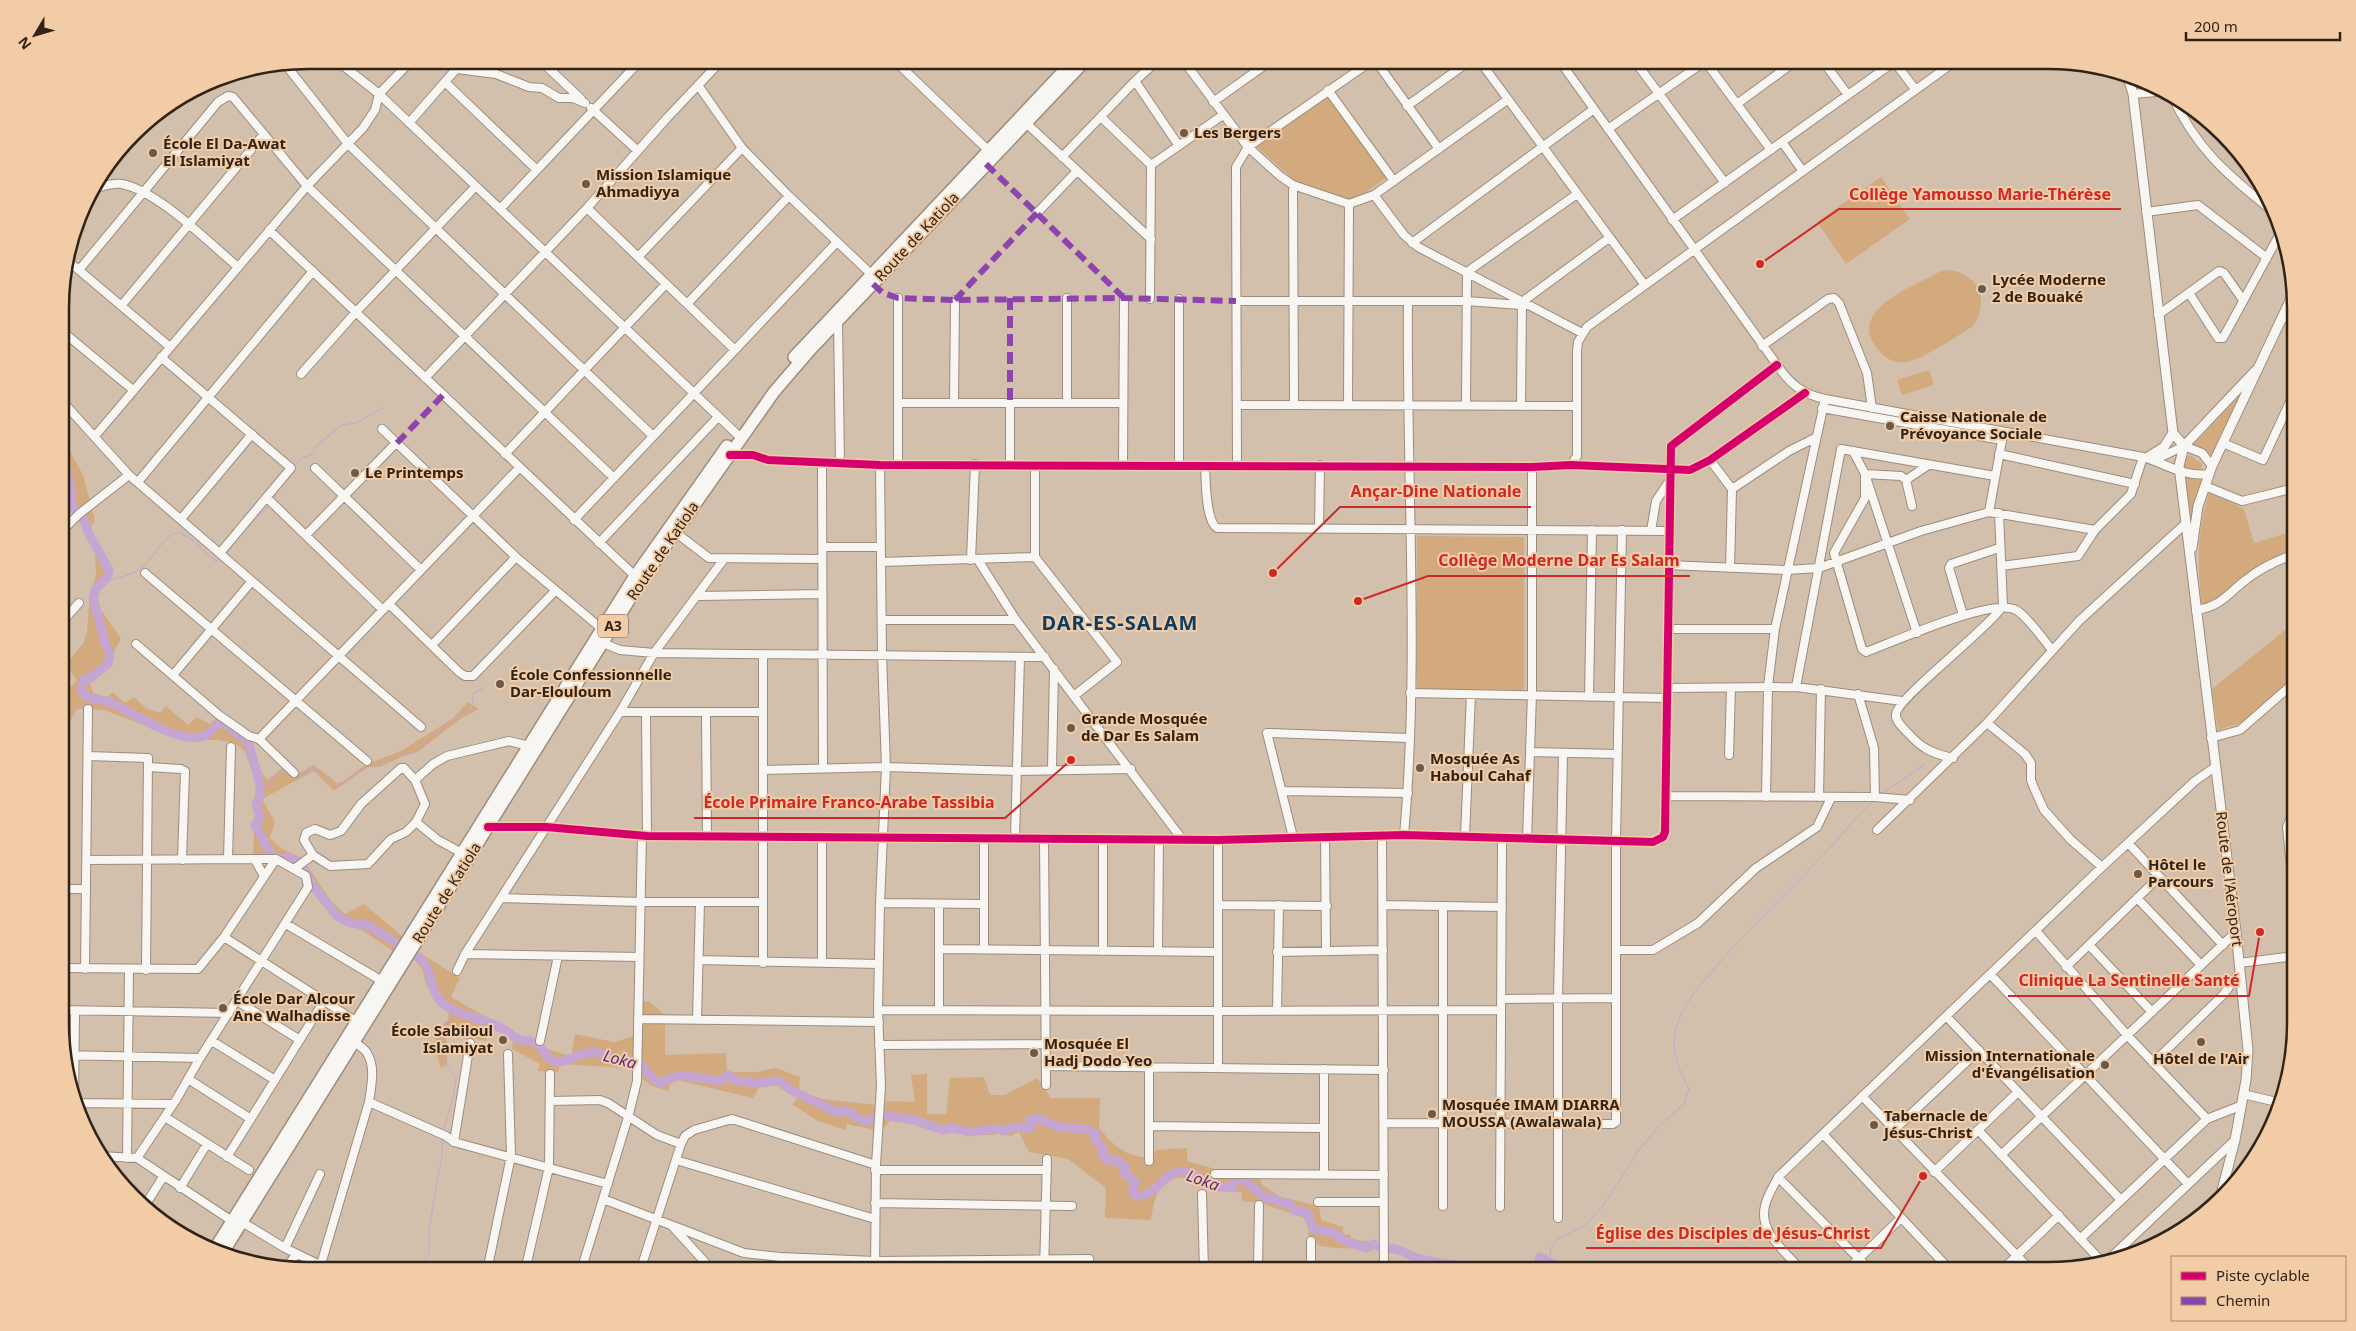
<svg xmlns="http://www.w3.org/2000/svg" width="2356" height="1331" font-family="'Noto Sans',sans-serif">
<rect width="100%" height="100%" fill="#d3c0ac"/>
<path fill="#d2aa7e" d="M1327 94 1387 177 1346 207 1297 183 1257 147Z
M1881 177 1910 219 1846 264 1817 222Z
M1947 270C1979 271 1991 304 1972 327 1955 337 1925 358 1908 362 1897 364 1887 360 1880 352 1842 311 1913 287 1941 271Z
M1929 370 1934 385 1902 395 1897 380Z
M2245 390 2211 458 2193 447V445Z
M62 437 83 475 95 521 89 530 108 562 97 595V604L121 639 106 667 93 678 90 683 93 693 107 698 112 692 125 703 134 697 146 708 160 713 166 706 188 725 197 717 210 724 219 716 251 739 261 771 267 780 284 767 296 775 314 765 337 783 342 782 365 765 401 751 452 719 468 702 479 709 460 719 416 753 406 755 380 767H368L334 791 314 771 262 799 275 822 270 838 282 849 302 858 332 902 345 914 364 904 403 937 393 951 362 930 348 925 327 910 304 872 280 858 253 855 256 781 245 752 238 745 219 740H184L104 710 77 709 62 734V697L77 680 65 665 83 644 87 632 90 593 96 574 95 551 78 519 62 473Z
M2190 455 2202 464 2201 469 2191 470 2183 467 2185 459Z
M2182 477 2202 480 2190 518 2188 519Z
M2209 492 2244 509 2254 543 2295 531V550C2259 562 2231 587 2203 613 2197 568 2196 536 2209 492Z
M1417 536 1524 537V690L1417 689Z
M2295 622V678L2244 722 2218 730 2212 689Z
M420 953 460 978 451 997 540 1047 571 1056 575 1034 614 1042 634 1036 636 1002 649 1001 665 1015V1055L726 1053 727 1072H756L776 1068 800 1077 799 1092 823 1099 885 1106 887 1101 915 1102 911 1075 927 1074V1114H946L950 1078 984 1077 990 1095H1005L1037 1078 1051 1098H1100L1099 1128C1116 1148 1125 1156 1151 1158L1156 1150 1187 1148V1161L1215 1169 1260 1176 1261 1184 1281 1197 1319 1206 1321 1220 1343 1227V1234L1351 1235V1239L1375 1242 1374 1249 1335 1248 1320 1246 1309 1238 1307 1219 1261 1203 1242 1201 1241 1192C1230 1191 1216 1192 1206 1188 1199 1186 1192 1179 1185 1178 1158 1175 1154 1200 1151 1220L1105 1218 1106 1188 1068 1159 1029 1152 1019 1132 1011 1136 1000 1133 994 1135 961 1134 929 1130 917 1123 893 1118 880 1131 847 1124 845 1130 818 1121 793 1105 798 1096 776 1086 761 1084 753 1098 673 1079 668 1091 651 1086 631 1068 560 1064 558 1072 538 1071 540 1064 512 1049 513 1039 489 1027 486 1041 468 1037 466 1027H446L447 1064 441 1068 436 1054 435 1031 448 1020 449 1014 426 985 423 971 415 960Z"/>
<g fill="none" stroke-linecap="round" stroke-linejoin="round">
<path stroke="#c5a5d2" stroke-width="1" d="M294 466 301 458 311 455 316 446 342 425 356 423 384 407
M273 499 278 490
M225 553 248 526 270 505
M105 581C119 578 134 575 145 565 157 554 162 536 179 532L191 539 215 561 221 558
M62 720 65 713 86 704 89 698
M260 785 266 786 270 783V780L284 770C294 778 302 779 311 768H314L335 786 344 783 366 768 384 764 394 756 416 752 431 735 439 732 444 724 471 710 474 693 483 688
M1882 794 1925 764
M442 1131C449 1115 454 1096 456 1078 443 1064 441 1049 440 1030L452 1017V1009
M1549 1260 1551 1248 1558 1239 1585 1225 1603 1206 1639 1150 1658 1127 1684 1104 1689 1089C1679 1070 1670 1050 1676 1028 1683 1003 1700 986 1715 968 1750 927 1789 891 1826 852 1842 835 1857 815 1875 800
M420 1271 429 1253V1229L442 1155V1137"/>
<path stroke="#c5a5d2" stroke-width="9" d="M62 455 70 486 72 508 79 511 82 515 89 534 109 570 107 578 96 589 93 597 105 643 110 654 108 664 89 679H84L81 690C88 701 100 698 112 703 135 714 157 730 182 736 189 738 197 738 205 736L221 722 231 728 249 744 260 785V796L256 804 260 817 255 825 271 854 282 860 288 857 300 862 314 887 337 916 350 923 368 925 399 945
M418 957C436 970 426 992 445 1005 462 1017 484 1019 502 1028 508 1031 512 1037 518 1039 523 1041 528 1040 533 1042 542 1045 545 1056 552 1060 569 1069 586 1037 616 1062 646 1054 641 1073 659 1083L681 1075 719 1081 728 1075 738 1082 750 1081 751 1084 779 1081 791 1090 838 1113 843 1110C853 1113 857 1119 867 1122L873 1118
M882 1115 914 1120 943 1130 953 1128 968 1132 997 1129 1004 1131C1012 1128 1020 1125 1028 1129L1031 1126 1030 1120 1038 1118 1055 1126 1090 1130 1096 1134 1094 1137 1103 1148 1102 1154 1109 1161 1114 1159 1125 1167 1124 1173 1135 1182 1132 1191 1136 1196C1155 1198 1164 1171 1183 1171 1195 1171 1204 1183 1214 1186 1220 1188 1227 1186 1233 1188L1235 1179 1244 1180 1267 1199 1274 1198 1281 1203H1289L1295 1211H1304L1309 1215 1308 1218 1314 1229 1334 1233 1343 1240 1366 1248 1374 1244 1379 1247
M1387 1248C1396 1249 1402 1250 1409 1255 1419 1260 1445 1264 1456 1265 1466 1266 1487 1264 1494 1271
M1536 1271 1540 1257 1568 1271"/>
<defs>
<path id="minor" d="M336 60 379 94 741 438
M540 60 581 99
M894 60 988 150
M1183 60 1248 147 1280 176 1293 185 1349 204 1374 195 1507 100
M1355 60 1362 68
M1375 60 1439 149
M1479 60 1644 284
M1559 60 1777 365C1790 384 1802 394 1825 399L2143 457C2167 464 2182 477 2209 474
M1634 60 1725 183
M1777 60 1784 69
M1822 60 1848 95
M1893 60 1915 89
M1705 61 1771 150
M285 64 348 144 653 436
M457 69 496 74 529 87 542 88 559 98H573L585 103
M1135 81 1179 146
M445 82 537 170
M698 85 742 148 789 196 871 274
M1328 90 1394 181
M2170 92C2197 151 2227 174 2276 214
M2133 94 2168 91
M1213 102 1272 60
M1737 104 1797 60
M1407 106 1471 60
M591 108 638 151
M1101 117 1151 165
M409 123 464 60
M1026 123 1151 239
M1608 129 1707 60
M1782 142 1802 170
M1062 157 1135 81 1158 60
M1293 185 1294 405
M92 189C102 187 112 182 122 184 158 191 209 243 238 267
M1374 195 1404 235 1418 247 1582 333
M587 208 735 350
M500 209 641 60
M2146 212 2198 205 2267 258
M1037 213 1077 171
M1672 220 1897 60
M269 230 635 576
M1412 243 1594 109
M638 257 742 148
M67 260 170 347
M79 270 218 102 228 96 233 97 307 186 614 478
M2189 293 2218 338H2223L2283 228
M898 298V465
M1067 298V403
M1150 299 1151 165 1223 115
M1179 299V466
M1236 301H1466L1521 305
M687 304 789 196
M121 306 264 134
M2158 315 2219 271 2224 273 2243 300
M2282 317 2295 320
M838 320 840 463
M62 331 133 390
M1762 346 1828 299 1834 298 1839 303 1867 373 1872 408
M161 357 291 468 220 553
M301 374 356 312 476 186
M425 378 587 208 667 118 722 60
M62 401 129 475 421 727
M898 403H1123
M954 403 955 300
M1010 403V465
M1237 405 1577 406
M1348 405 1349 204
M1466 405 1467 272 1577 194
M1521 406 1522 302 1609 238
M1822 408 2002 440
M382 429 516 557 602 629
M95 436 307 186 363 128 375 110 379 94 412 60
M2223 443 2263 460 2295 391
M1853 451 1865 474 1917 633
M505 454 666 284
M1999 454 2135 484
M730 455H753L768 460 880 465 1532 467 1571 465 1690 470 1710 460 1805 393
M2149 457H2161L2184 446 2202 453 2212 466
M1710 460 1732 489 1730 568
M822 463 823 768
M1035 465V557L1117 662 1075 695
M1237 465 1236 167 1248 147 1373 60
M1571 465 1577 456V351L1578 342 1587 327 1957 60
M1123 466 1124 298
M1205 466C1206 480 1205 520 1217 528L1669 531
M1927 466 1906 480 1901 476 1865 474V498L1834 553 1862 649 1866 652C1893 642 1993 597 2016 610 2027 616 2043 639 2052 650
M315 468 421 570
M1906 480 1912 506
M138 482 313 271
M2205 486 2242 501 2295 488
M1732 489 1789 451 1815 438
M267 498 383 610
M1989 512 2003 435
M181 519 252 434
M574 520 837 242
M1319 529 1320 465
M62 531 79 514 129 475
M1651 531 1656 501 1670 480
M675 532 709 558 822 559
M306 535 396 443
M599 543 718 417
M822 547H881
M971 560 975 464
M978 560 1016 620 1182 839
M881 562 1035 557
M1668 565 1786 570 1819 568 1921 531 1989 512 2095 530
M2001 566 2078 556 2095 530 2131 494 2143 457
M145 573 367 761
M698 596 822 594
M389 604 459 672 465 676H473L555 591
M2196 610C2221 607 2228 593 2247 579 2262 567 2278 560 2295 554
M1963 615 1949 568 1951 564 1999 548
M882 620H1016
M62 622 79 603
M1668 629H1775
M603 643 620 650 654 653 1045 657
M136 644 219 715 249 736 259 739 294 773
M432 645 516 557
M763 654V963
M173 675 252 581
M1796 687 1841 449 1995 476
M1667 688 1796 687 1902 701
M1410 693 1667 698
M1858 694 1874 748 1875 797
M1589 697 1592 530
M620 712H763
M646 713 647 836
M706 713 707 836
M1987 723 2025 754 2031 763V780L2034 788 2044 810 2071 840 2102 867
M2211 738 2240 730 2295 682
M259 739 519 468
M1531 752 1617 754
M1729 755 1731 688
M88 756 148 758 146 970
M1953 758C1933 754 1921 748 1908 733 1903 728 1895 721 1896 714 1897 698 1988 629 2003 606L1999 513
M148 767 181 769 185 771 182 860
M1052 769 1054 669
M763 770 886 767 1017 771 1131 769
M1283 791 1408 793
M1666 796 1875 797 1910 800
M1766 797 1768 686 1775 629 1825 399
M1819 797 1821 689
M2295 818 2289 822 2287 827 2295 907
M416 822 438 840 462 853
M488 827H546L647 836 1218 840 1404 835 1653 842 1663 837 1665 832 1671 446 1777 365
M1877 830 1987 723 2079 621 2185 524
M1404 835C1420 658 1406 479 1408 301
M1382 836 1384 1271
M1293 837 1267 733 1409 738
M1325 837 1326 950
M1465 837 1471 694
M1015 839 1020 657
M1044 839 1046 1085
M1527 839 1532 694V467
M2128 843 2223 945
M313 855 330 866 368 864 391 839 406 832 416 822 425 804 415 780 433 764 447 756 509 741 529 746
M228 859 231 747
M87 860 276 859 306 876 308 887 200 1058 176 1100 137 1158
M255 860 264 876
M294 869 313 855 304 840 306 833 315 829 330 835 341 831 361 804 401 768H404L415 780
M62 889H86
M501 898 641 902H763
M2137 898 2201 965
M880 903 984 904
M1218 905 1327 906
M1383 905 1502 907
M286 924 382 981
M2036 931 2127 1035 2207 1119
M224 937 357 1022
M2089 945 2152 1012
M939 949 1218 952
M984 950V838
M1617 950H1653L1698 923 1756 868 1817 827 1831 798
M1103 951V839
M1158 951 1159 839
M1277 952 1383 950
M465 954 639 957
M700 960 879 964
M822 962V838
M2239 963 2295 956
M2066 967 2159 877
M62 968 198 969 224 937 276 859
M85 969 88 709
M457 971 465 954 620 712 654 653 724 559
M1990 974 2188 1184
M1501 999 1615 998
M237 1001 300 1040
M62 1010 229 1013
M878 1010 1219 1011 1501 1010
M939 1010V904
M1277 1010 1279 905
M1947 1017 2121 1200
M638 1019 879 1022
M697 1020 700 902
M212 1041 275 1080
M540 1041 558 956
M879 1045 1046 1044
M62 1055 200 1058
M2153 1063 2223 995 2240 972
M1046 1066 1384 1070
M1218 1068V840
M1324 1069V1173
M188 1079 251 1119
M2243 1094 2281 1103
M1862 1096 2031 1270
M550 1101 600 1100 608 1103 657 1135 681 1144
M369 1102 446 1136 454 1142 608 1184
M73 1103 173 1104
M74 1104 75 1011
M165 1117 249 1170
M1385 1123 1613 1124 1616 1122V842L1622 530
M1149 1126 1324 1128
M1894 1130 1979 1050
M1978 1130 2103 1263
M1824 1135 1951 1271
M454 1142 470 1043
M2001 1155 2236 932
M99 1156 137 1158 232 1221
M227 1157 324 1001
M127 1158 129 969
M676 1160 875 1219
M1149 1161V1067
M875 1170H1047
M1934 1172 2018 1092
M1215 1174 1384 1175
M1778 1177 1871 1271
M180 1188 207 1144
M1202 1194 1204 1271
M603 1199 744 1253 780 1257 875 1261 1089 1259
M1318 1202H1383
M875 1203 1072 1206
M1443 1206V906
M144 1207 163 1177
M1500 1207 1502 839
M1558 1218V998L1563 754
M242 1222 285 1248 320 1265
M672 1226 713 1271
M2080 1239 2207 1119 2240 1106
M1311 1241V1271
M285 1248 320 1174
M2106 1262 2235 1140
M285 1268 297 1254
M319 1271 369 1102C371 1087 376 1067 367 1053 365 1049 358 1045 355 1042
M487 1271 511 1156 508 1054
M525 1271 549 1167 550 1074
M581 1271 629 1114 637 1081 642 835
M640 1271 681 1144 685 1136 694 1130 732 1119 876 1165
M875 1271 876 1165 881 1086 878 1010 880 903 886 767 882 655 880 465
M1044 1271 1047 1159
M1258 1271 1259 1205
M1802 1271C1787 1253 1758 1232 1765 1206 1767 1196 1774 1186 1778 1177L2102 867 2195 781 2215 767
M1846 1271 1901 1218
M2001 1271 2059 1215"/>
<path id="major" d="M2127 74 2133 94 2173 433 2184 446
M2148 457 2164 447 2173 433
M2192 548 2198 506 2212 466 2295 290
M2219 1202 2235 1140 2246 1080 2248 1050 2236 932 2179 466 2184 446 2256 370"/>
<path id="highway" d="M794 357 1074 60
M214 1250 635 576 727 446
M222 1254 641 581 774 392 811 349 1086 60"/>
</defs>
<use href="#minor" stroke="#9b8c7c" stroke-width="10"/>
<use href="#major" stroke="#9b8c7c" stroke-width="11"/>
<use href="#highway" stroke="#9b8c7c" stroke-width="14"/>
<use href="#minor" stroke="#f8f6f3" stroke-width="8"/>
<use href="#major" stroke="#f8f6f3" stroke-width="9"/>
<use href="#highway" stroke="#f8f6f3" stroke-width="11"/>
<path stroke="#8e44ad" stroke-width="6" stroke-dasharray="12 6" stroke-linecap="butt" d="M986 164 1124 298
M873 284 883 293 898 298 955 300 1124 298 1236 301
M1010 298V403
M955 300 1037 213
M397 443 443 395"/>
<defs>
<path id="cycleway" d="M730 455H753L768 460 880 465 1532 467 1571 465 1690 470 1710 460 1805 393
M488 827H546L647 836 1218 840 1404 835 1653 842 1663 837 1665 832 1671 446 1777 365"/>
</defs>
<use href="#cycleway" stroke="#f1cca7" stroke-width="11"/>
<use href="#cycleway" stroke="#d6006c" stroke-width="8"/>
</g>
<g fill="#6a5a4a" stroke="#f1cca7" stroke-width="2">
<circle cx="1184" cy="133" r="5"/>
<circle cx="153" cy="153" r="5"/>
<circle cx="586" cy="184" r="5"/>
<circle cx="1982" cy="289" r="5"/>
<circle cx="1890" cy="426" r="5"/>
<circle cx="355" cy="473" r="5"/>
<circle cx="500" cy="684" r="5"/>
<circle cx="1071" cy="728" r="5"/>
<circle cx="1420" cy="768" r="5"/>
<circle cx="2138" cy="874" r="5"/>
<circle cx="223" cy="1008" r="5"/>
<circle cx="503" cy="1040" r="5"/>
<circle cx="2201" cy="1042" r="5"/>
<circle cx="1034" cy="1053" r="5"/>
<circle cx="2105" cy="1065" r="5"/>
<circle cx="1432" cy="1114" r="5"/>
<circle cx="1874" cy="1125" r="5"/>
</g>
<g text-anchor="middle" stroke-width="4" stroke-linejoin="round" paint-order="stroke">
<rect fill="#f1cca7" stroke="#6b5641" stroke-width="1" x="598" y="614.5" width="30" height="23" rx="4"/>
<g font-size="14" font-weight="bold" fill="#312315">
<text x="613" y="631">A3</text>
</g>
<g font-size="15" font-weight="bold" fill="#312315" stroke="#f1cca7" text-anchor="start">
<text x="1194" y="138">Les Bergers</text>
<text x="163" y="149">École El Da-Awat<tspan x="163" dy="17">El Islamiyat</tspan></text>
<text x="596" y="180">Mission Islamique<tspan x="596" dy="17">Ahmadiyya</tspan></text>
<text x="1992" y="285">Lycée Moderne<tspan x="1992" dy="17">2 de Bouaké</tspan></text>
<text x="1900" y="422">Caisse Nationale de<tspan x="1900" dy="17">Prévoyance Sociale</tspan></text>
<text x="365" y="478">Le Printemps</text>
<text x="510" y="680">École Confessionnelle<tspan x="510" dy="17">Dar-Elouloum</tspan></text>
<text x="1081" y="724">Grande Mosquée<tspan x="1081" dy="17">de Dar Es Salam</tspan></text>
<text x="1430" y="764">Mosquée As<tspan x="1430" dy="17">Haboul Cahaf</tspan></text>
<text x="2148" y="870">Hôtel le<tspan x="2148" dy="17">Parcours</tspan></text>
<text x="233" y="1004">École Dar Alcour<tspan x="233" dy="17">Ane Walhadisse</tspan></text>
<text x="493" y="1036" text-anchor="end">École Sabiloul<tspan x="493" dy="17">Islamiyat</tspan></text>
<text x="1044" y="1049">Mosquée El<tspan x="1044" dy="17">Hadj Dodo Yeo</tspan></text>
<text x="2095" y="1061" text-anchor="end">Mission Internationale<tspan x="2095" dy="17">d'Évangélisation</tspan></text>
<text x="2201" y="1064" text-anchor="middle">Hôtel de l'Air</text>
<text x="1442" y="1110">Mosquée IMAM DIARRA<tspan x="1442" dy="17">MOUSSA (Awalawala)</tspan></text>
<text x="1884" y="1121">Tabernacle de<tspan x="1884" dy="17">Jésus-Christ</tspan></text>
</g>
<g font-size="15" fill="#312315" stroke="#f1cca7">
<text transform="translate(917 237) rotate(-47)" y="5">Route de Katiola</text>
<text transform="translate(663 551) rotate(-56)" y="5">Route de Katiola</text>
<text transform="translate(2229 879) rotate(83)" y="5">Route de l'Aéroport</text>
<text transform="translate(447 893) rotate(-58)" y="5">Route de Katiola</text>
</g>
<g font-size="16" font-style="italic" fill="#5a2a7f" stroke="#f1cca7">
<text transform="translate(620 1059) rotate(15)" y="6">Loka</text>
<text transform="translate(1203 1180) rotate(20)" y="6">Loka</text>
</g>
<g font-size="20" font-weight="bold" letter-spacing="1" fill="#0e3d61" stroke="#f1cca7">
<text x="1120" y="630">DAR-ES-SALAM</text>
</g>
</g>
<path d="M0 0H2356V1331H0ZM308 69H2048A239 239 0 0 1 2287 308V1023A239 239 0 0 1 2048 1262H308A239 239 0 0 1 69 1023V308A239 239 0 0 1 308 69Z" fill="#f1cca7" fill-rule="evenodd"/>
<path fill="none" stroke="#312315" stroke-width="2.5" d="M308 69H2048A239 239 0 0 1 2287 308V1023A239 239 0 0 1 2048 1262H308A239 239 0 0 1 69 1023V308A239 239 0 0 1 308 69Z"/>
<path fill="none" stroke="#ce2827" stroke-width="2" d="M1760 264L1839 209H2121M1273 573L1340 507H1531M1358 601L1428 576H1690M1071 760L1005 818H694M2260 932L2249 996H2008M1923 1176L1881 1248H1586"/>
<g fill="#ce2827" stroke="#f1cca7" stroke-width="2">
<circle cx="1760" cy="264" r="5"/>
<circle cx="1273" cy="573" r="5"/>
<circle cx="1358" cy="601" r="5"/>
<circle cx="1071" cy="760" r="5"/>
<circle cx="2260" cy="932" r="5"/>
<circle cx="1923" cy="1176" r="5"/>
</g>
<g font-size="16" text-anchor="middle" font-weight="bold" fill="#ce2827" stroke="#f1cca7" stroke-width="4" stroke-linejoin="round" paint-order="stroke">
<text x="1980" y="200">Collège Yamousso Marie-Thérèse</text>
<text x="1436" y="497">Ançar-Dine Nationale</text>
<text x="1559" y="566">Collège Moderne Dar Es Salam</text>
<text x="849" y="808">École Primaire Franco-Arabe Tassibia</text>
<text x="2129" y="986">Clinique La Sentinelle Santé</text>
<text x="1733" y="1239">Église des Disciples de Jésus-Christ</text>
</g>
<rect x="2171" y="1256" width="175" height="65" fill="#f1cca7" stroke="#a4886d"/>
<rect x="2181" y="1272" width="25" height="8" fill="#d6006c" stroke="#a4886d"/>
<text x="2216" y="1281" font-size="15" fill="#312315">Piste cyclable</text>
<rect x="2181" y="1297" width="25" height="8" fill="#8e44ad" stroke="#a4886d"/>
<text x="2216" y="1306" font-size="15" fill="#312315">Chemin</text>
<g transform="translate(35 35) rotate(232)" stroke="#f1cca7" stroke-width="4" paint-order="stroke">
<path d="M0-4L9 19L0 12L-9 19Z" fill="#312315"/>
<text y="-8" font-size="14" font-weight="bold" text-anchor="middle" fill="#312315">N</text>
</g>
<path d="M2186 32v8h154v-8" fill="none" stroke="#312315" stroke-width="2.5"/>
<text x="2194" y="32" font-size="15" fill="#312315" stroke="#f1cca7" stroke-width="4" paint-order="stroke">200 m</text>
</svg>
